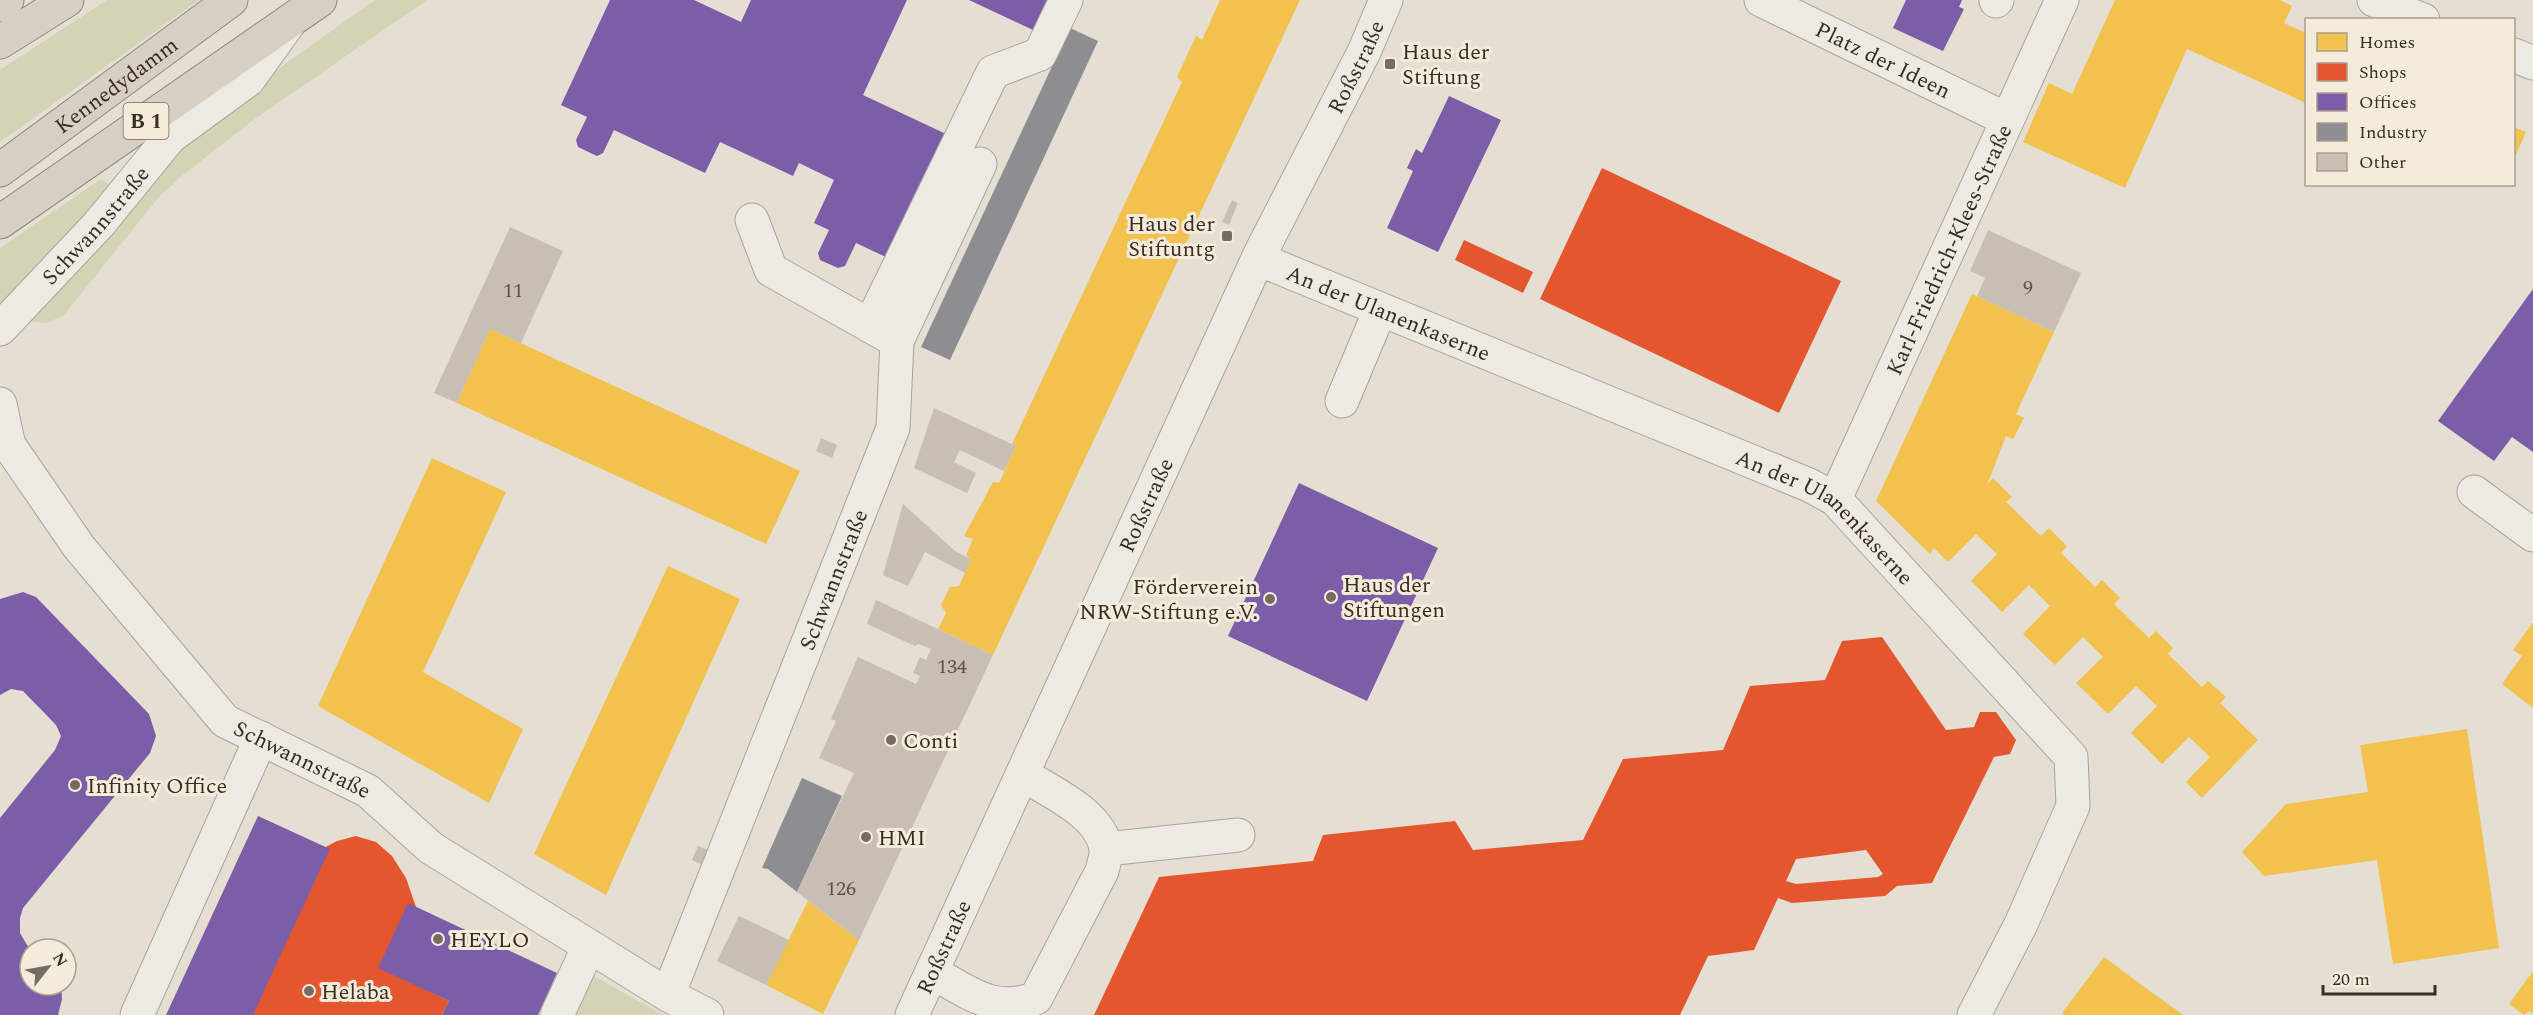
<svg xmlns="http://www.w3.org/2000/svg" width="2533" height="1015" font-family="Spectral,serif">
<rect width="100%" height="100%" fill="#e4ded3"/>
<path fill="#d4d3b6" d="M107 0H199L0 142V70Z
M375 0H427L252 121 183 175 158 198 64 315 47 323 23 321 155 170 222 109Z
M103 180 112 187 0 309V248L98 181Z
M592 975 663 1015H573Z"/>
<path fill="#f2c14e" d="M1220 0H1300L993 655 938 629 946 613 941 605 950 587 959 586 971 559 966 555 973 539 964 536 993 482 999 483 1016 446 1012 444 1182 82 1177 77 1196 36 1202 40Z
M2115 0H2280L2292 6 2284 23 2306 33V103L2187 49 2125 188 2023 142 2049 83 2072 94Z
M2514 127 2526 132 2514 159Z
M1972 294 2054 332 2016 414 2024 418 2013 439 2006 436 1987 485 1993 478 2012 497 2006 502 2041 536 2049 528 2067 546 2061 553 2095 587 2102 580 2120 598 2114 604 2149 638 2156 631 2173 648 2168 654 2202 687 2208 681 2226 697 2220 703 2258 740 2202 798 2186 782 2210 757 2189 737 2162 764 2131 733 2157 706 2136 686 2108 714 2076 683 2103 657 2083 637 2055 665 2023 634 2050 606 2029 585 2002 612 1971 581 1997 554 1976 534 1948 562 1934 548 1930 554 1876 501Z
M490 329 800 471 766 544 457 403Z
M432 458 506 492 423 672 523 729 489 803 318 706Z
M668 566 740 599 606 895 534 854Z
M2533 622V708L2502 684 2522 656 2513 650Z
M2467 729 2499 948 2393 964 2377 860 2264 876 2242 852 2286 804 2368 792 2360 745Z
M323 864 407 904 404 911 313 885Z
M808 901 859 940 823 1014 766 985Z
M2104 957 2143 986 2183 1015H2065L2062 1013Z
M378 968 449 1001 442 1015H356Z
M2533 971V1014L2529 1011 2524 1015 2509 1004Z"/>
<path fill="#e4572e" fill-rule="evenodd" d="M1602 168 1841 281 1779 413 1540 299Z
M1464 240 1533 272 1523 293 1455 260Z
M1882 637 1946 730 1974 727 1980 712H1996L2016 740 2010 754 1994 757 1932 883 1897 886 1885 896 1792 903 1778 898 1754 950 1708 956 1680 1015H1094L1159 877 1313 861 1323 835 1455 821 1473 850 1583 840 1623 759 1723 750 1750 686 1825 680 1842 641ZM1866 850 1883 874 1878 877 1796 884 1786 881 1796 859Z
M356 836 376 842 392 856 406 878 416 907 426 990 449 1001 442 1015H202L210 994 259 905 305 858 337 841Z"/>
<path fill="#7b5ea7" d="M610 0H694L741 22 751 0H907L863 95 946 134 888 258 856 243 845 266 838 268 820 260 818 253 829 230 814 223 834 180 799 163 793 176 720 142 705 173 614 130 603 153 597 156 578 147 576 140 587 117 561 105Z
M969 0H1047L1033 30Z
M1906 0H1962L1959 7 1964 9 1943 51 1893 28Z
M1449 96 1501 120 1438 252 1387 228 1413 171 1407 168 1416 149 1422 153Z
M2533 289V452L2512 437 2494 461 2438 421Z
M1299 483 1438 548 1367 701 1228 636Z
M23 592 36 597 149 714 156 736 150 753 23 908 20 918V933L30 950V985H61L62 999 58 1015H0V818L55 750 61 736 56 725 23 691 11 689 0 695V599Z
M258 816 330 849 313 885 253 1015H166Z
M408 903 557 973 538 1015H442L449 1001 378 968Z"/>
<path fill="#8d8d92" d="M1070 28 1098 41 950 360 921 347Z
M802 778 842 796 797 892 768 869 762 868Z"/>
<path fill="#c8beb4" d="M1232 200 1238 203 1229 225 1222 222Z
M510 227 563 251 521 343 490 329 457 403 434 393Z
M1988 230 2081 273 2054 332 1977 296 1985 278 1970 271Z
M934 408 1016 446 1004 471 960 450 954 462 976 473 967 493 914 468Z
M821 438 837 445 832 458 816 451Z
M903 504 955 551 971 559 965 573 925 552 908 586 883 575Z
M876 600 993 655 859 940 797 892 854 773 819 758 836 721 831 719 858 657 916 684 920 676 913 673 920 657 926 660 931 649 918 644 915 646 867 624Z
M698 846 709 850 702 865 692 860Z
M739 916 789 940 766 985 717 961Z"/>
<g fill="none" stroke-linecap="round" stroke-linejoin="round">
<defs>
<g id="minor">
<path id="s1" d="M1761 0 2006 119"/>
<path d="M2374 0 2423 20"/>
<path d="M1996 1 1997 0"/>
<path d="M2514 55 2533 63"/>
<path d="M752 220 771 270 890 337"/>
<path id="s2" d="M1258 259 1809 485 1835 499 2071 757 2073 806 2021 924 1974 1015"/>
<path d="M870 326 993 72 1040 54 1066 0"/>
<path id="s3" d="M0 329 99 224 170 137 248 80 289 23"/>
<path d="M1342 401 1380 310"/>
<path d="M0 404 9 446"/>
<path id="s4" d="M0 432 79 547 225 721 368 791 431 848 668 995 707 1015"/>
<path d="M2474 492 2533 535"/>
<path id="s5" d="M1835 499 2062 0"/>
<path d="M1106 849 1238 835"/>
<path d="M932 972C968 992 995 1015 1036 998L1102 871C1103 865 1107 855 1106 848 1100 813 1050 792 1024 775"/>
<path id="s6" d="M668 995 893 428 897 341 980 164"/>
<path d="M137 1015 261 738"/>
<path d="M557 1015 589 946"/>
<path id="s7" d="M912 1015 1261 252 1364 52 1386 0"/>
</g>
<g id="highway">
<path d="M0 5 7 0"/>
<path d="M0 42 67 0"/>
<path id="s8" d="M0 170 231 0"/>
<path d="M0 222 320 0"/>
</g>
</defs>
<use href="#minor" stroke="#aaa49b" stroke-width="35"/>
<use href="#highway" stroke="#908982" stroke-width="35"/>
<use href="#minor" stroke="#edeae3" stroke-width="33"/>
<use href="#highway" stroke="#d8cfc3" stroke-width="33"/>
</g>
<g fill="#766b60" stroke="#f4ebda" stroke-width="2">
<rect x="1384" y="58" width="12" height="12" rx="3"/>
<rect x="1221" y="230" width="12" height="12" rx="3"/>
<circle cx="1331" cy="597" r="6"/>
<circle cx="1270" cy="599" r="6"/>
<circle cx="891" cy="740" r="6"/>
<circle cx="75" cy="785" r="6"/>
<circle cx="866" cy="837" r="6"/>
<circle cx="438" cy="939" r="6"/>
<circle cx="309" cy="991" r="6"/>
</g>
<g text-anchor="middle" stroke-width="6" stroke-linejoin="round" paint-order="stroke">
<g font-size="20" fill="#5e5146">
<text x="2028" y="294">9</text>
<text x="513" y="297">11</text>
<text x="952" y="673">134</text>
<text x="841" y="895">126</text>
</g>
<rect fill="#f4ebda" stroke="#726659" stroke-width="1.5" x="123.5" y="103" width="45" height="36" rx="4.5"/>
<g font-size="21" font-weight="bold" fill="#3a2d22">
<text x="146" y="128">B 1</text>
</g>
<g font-size="22" fill="#3a2d22" stroke="#f4ebda" text-anchor="start">
<text x="1402" y="59">Haus der<tspan x="1402" dy="25">Stiftung</tspan></text>
<text x="1215" y="231" text-anchor="end">Haus der<tspan x="1215" dy="25">Stiftuntg</tspan></text>
<text x="1343" y="592">Haus der<tspan x="1343" dy="25">Stiftungen</tspan></text>
<text x="1258" y="594" text-anchor="end">Förderverein<tspan x="1258" dy="25">NRW-Stiftung e.V.</tspan></text>
<text x="903" y="748">Conti</text>
<text x="87" y="793">Infinity Office</text>
<text x="878" y="845">HMI</text>
<text x="450" y="947">HEYLO</text>
<text x="321" y="999">Helaba</text>
</g>
<g font-size="22" fill="#3a2d22" stroke="#f4ebda">
<text dy="8" stroke="none"><textPath href="#s1" startOffset="136">Platz der Ideen</textPath></text>
<text dy="8" stroke="none"><textPath href="#s7" startOffset="1047">Roßstraße</textPath></text>
<text dy="8" stroke="none"><textPath href="#s8" startOffset="144">Kennedydamm</textPath></text>
<text dy="8" stroke="none"><textPath href="#s3" startOffset="141">Schwannstraße</textPath></text>
<text dy="8" stroke="none"><textPath href="#s5" startOffset="274">Karl-Friedrich-Klees-Straße</textPath></text>
<text dy="8" stroke="none"><textPath href="#s2" startOffset="141">An der Ulanenkaserne</textPath></text>
<text dy="8" stroke="none"><textPath href="#s7" startOffset="561">Roßstraße</textPath></text>
<text dy="8" stroke="none"><textPath href="#s2" startOffset="627">An der Ulanenkaserne</textPath></text>
<text dy="8" stroke="none"><textPath href="#s6" startOffset="447">Schwannstraße</textPath></text>
<text dy="8" stroke="none"><textPath href="#s4" startOffset="453">Schwannstraße</textPath></text>
<text dy="8" stroke="none"><textPath href="#s7" startOffset="75">Roßstraße</textPath></text>
</g>
</g>
<rect x="2305" y="18" width="210" height="168" fill="#f4ebda" stroke="#aa9f90" stroke-width="1.5"/>
<rect x="2317" y="33" width="30" height="18" fill="#f2c14e" stroke="#aa9f90" stroke-width="1.5"/>
<text x="2359" y="48" font-size="18" fill="#3a2d22">Homes</text>
<rect x="2317" y="63" width="30" height="18" fill="#e4572e" stroke="#aa9f90" stroke-width="1.5"/>
<text x="2359" y="78" font-size="18" fill="#3a2d22">Shops</text>
<rect x="2317" y="93" width="30" height="18" fill="#7b5ea7" stroke="#aa9f90" stroke-width="1.5"/>
<text x="2359" y="108" font-size="18" fill="#3a2d22">Offices</text>
<rect x="2317" y="123" width="30" height="18" fill="#8d8d92" stroke="#aa9f90" stroke-width="1.5"/>
<text x="2359" y="138" font-size="18" fill="#3a2d22">Industry</text>
<rect x="2317" y="153" width="30" height="18" fill="#c8beb4" stroke="#aa9f90" stroke-width="1.5"/>
<text x="2359" y="168" font-size="18" fill="#3a2d22">Other</text>
<g transform="translate(48 967) rotate(59)"><circle r="28" fill="#f4ebda" stroke="#aa9f90" stroke-width="1.5"/>
<path d="M0-4.5L10 22L0 15L-10 22Z" fill="#766b60"/>
<text y="-9" font-size="16" font-weight="bold" text-anchor="middle" fill="#3a2d22">N</text>
</g>
<path d="M2323 985v9h112v-9" fill="none" stroke="#3a2d22" stroke-width="3"/>
<text x="2332" y="985" font-size="18" fill="#3a2d22" stroke="#f4ebda" stroke-width="4.5" paint-order="stroke">20 m</text>
</svg>
